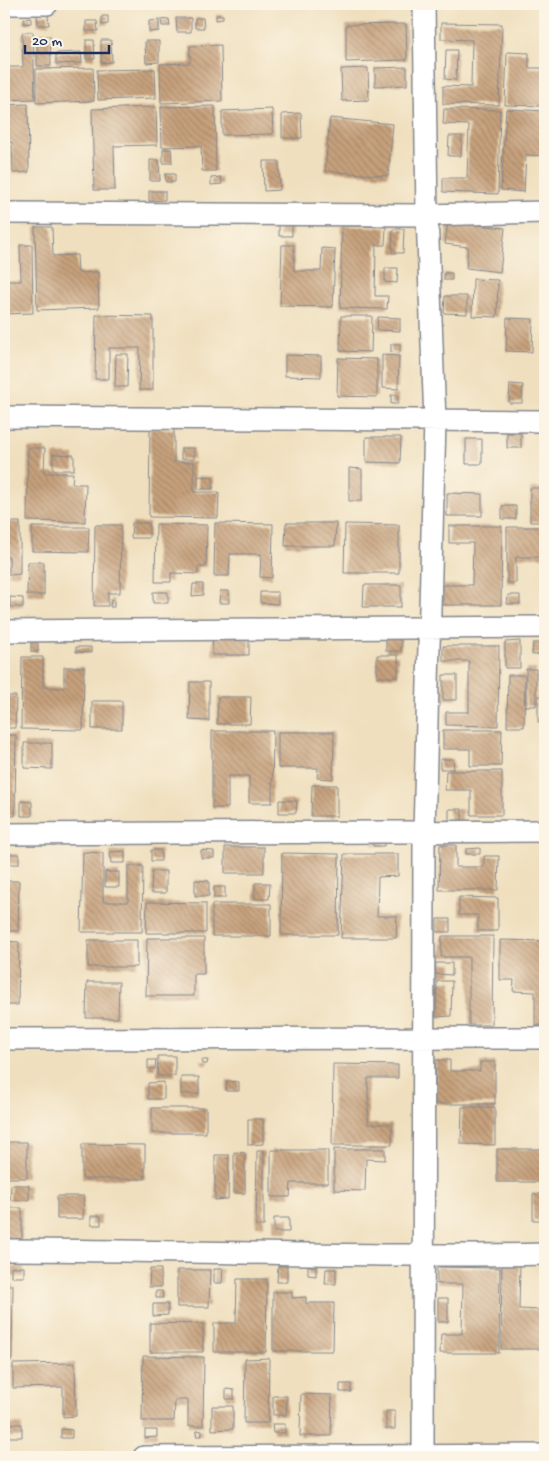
<svg xmlns="http://www.w3.org/2000/svg" width="549" height="1461" font-family="'Gochi Hand',sans-serif">
<defs>
<pattern id="building-back-hatch" width="6" height="6" patternUnits="userSpaceOnUse" patternTransform="scale(1.25)"><rect width="6" height="6" fill="#c7a17c"/><path d="M-1 5l2 2M0 0l6 6M5-1l2 2" fill="none" stroke="#a18469"/></pattern>
</defs>
<rect width="100%" height="100%" fill="#fcf5e5"/>
<filter id="ink" filterUnits="userSpaceOnUse"><feTurbulence type="fractalNoise" baseFrequency=".02" numOctaves="2"/><feDisplacementMap in="SourceGraphic" scale="10" xChannelSelector="R" yChannelSelector="G"/><feConvolveMatrix kernelMatrix="1 2 1 2 8 2 1 2 1" color-interpolation-filters="sRGB"/></filter>
<filter id="wash" filterUnits="userSpaceOnUse"><feTurbulence type="fractalNoise" baseFrequency=".0096" numOctaves="4" result="noise"/><feDisplacementMap in="SourceGraphic" scale="20" xChannelSelector="R" yChannelSelector="G"/><feGaussianBlur stdDeviation="1.12" result="paint"/><feColorMatrix in="noise" values="0 0 0 0 0 0 0 0 0 0 0 0 0 0 0 0 0 1.4 0 .05"/><feComposite in="paint" operator="in"/></filter>
<g filter="url(#wash)">
<rect width="100%" height="100%" fill="#efdfbe"/>
<g id="blocks">
<path fill="url(#building-back-hatch)" d="M37 15H48L49 25H38Z
M216 15H223V19L216 20Z
M102 16H108V24L102 25Z
M31 18V23L24 24V19Z
M176 18H191V32H177Z
M195 18H203L204 28H195Z
M169 19 170 26H162L161 20Z
M159 20V31L149 32V21Z
M86 21H97L98 31H86Z
M441 23 502 24 499 105 443 104V86L471 87 472 40 441 39Z
M406 24 407 60 346 62V25Z
M33 32 35 99 4 100V67H23L22 33Z
M37 36H50L51 66H37Z
M86 40H94L95 59H86Z
M101 40H111L112 62 101 63Z
M145 41H159V62L146 63Z
M221 45 222 101 161 103 160 64 190 63V46Z
M446 50H457L456 80 445 79Z
M81 52 82 63 56 64V53Z
M507 52 529 53V68H545V106L505 105Z
M407 67V85L375 86V68Z
M93 68 94 101 36 103V69Z
M368 68 369 100 342 101 341 69Z
M155 69 156 98 98 100 97 70Z
M28 104 29 172 13 173 12 142 4 143V105Z
M215 106 216 171H202L201 146 162 147 161 107Z
M156 107 157 145 114 146 115 190H94L92 109Z
M272 109 273 134 222 135V111Z
M444 109 500 110 498 194 443 192V178H467L469 125 443 124Z
M506 109 545 111V156L526 155 524 192 501 190Z
M301 113 302 138H282V114Z
M330 118 393 124 388 176 325 171Z
M449 136H462L461 156H448Z
M163 149H171L172 163H163Z
M150 160H159L160 181H150Z
M263 161H279L280 190 264 191Z
M165 174H175V182H166Z
M221 177 222 184 211 185V178Z
M149 191H165V200L149 201Z
M448 222 505 228 500 272 466 268 468 247 445 244Z
M279 224H292V236H279Z
M342 226 386 227 385 245H376L375 296H388L387 309 340 308Z
M35 227H52L53 256 77 255 78 273 98 272 99 308 37 310Z
M393 229H404L403 253H392Z
M20 245H32L33 313 4 314V281H21Z
M282 245H294V271H321L322 248 335 249 333 307 280 306Z
M385 268H398L397 283 385 282Z
M444 273H452V280H444Z
M473 279 498 280 497 317 472 316Z
M445 296H467V314L444 313Z
M96 315 153 316V390H139L140 348H109V379H95Z
M341 316H372L371 352 340 351Z
M378 317 400 318V331L377 330Z
M507 318 533 319 532 352 506 351Z
M391 344H400V353L391 352Z
M116 354H128L127 387H115Z
M285 355 321 356V377L285 376Z
M382 355 399 356 398 389 382 388Z
M338 358 377 359V397L337 396Z
M510 384 523 385 522 403H509Z
M391 395H398V404H391Z
M150 429H174V462H194V492H219L218 518 149 517Z
M507 433H521V448H507Z
M366 437H401L400 463 366 462Z
M466 439H482V464H466Z
M28 448H45L44 473H73L72 484H86L85 522 27 521Z
M181 448H194V459H181Z
M53 454 74 455V470H53Z
M349 468 362 469V501H349Z
M198 476 213 477V489H198Z
M530 488H545V522H530Z
M447 493 482 494V516H447Z
M502 506H516V519H502Z
M4 522H20V574L9 575V557H4Z
M132 523H149V538H131Z
M215 523 273 524 272 578 260 577 261 554H230L229 576H214Z
M286 523H336L335 546H285Z
M156 524 207 525 206 567H198V574L171 573V582H155Z
M345 524 399 525V573H344Z
M95 525H121L120 593H108V606H94Z
M449 526H502L501 605H443V585H472L473 543H449Z
M32 527H89L88 552 32 551Z
M507 527H545V557H516V583H507Z
M28 562H44V595H27Z
M193 584H203V595L192 596Z
M364 585H401V607H363Z
M220 591H229V603H219Z
M153 592H168V603H153Z
M260 592H278V604L260 603Z
M508 595H520V604H507Z
M10 597 23 598V607H10Z
M111 599 114 600V607H110Z
M386 633H401V651H386Z
M213 634H249V655H212Z
M520 641V668H505V642Z
M31 643H38V652H31Z
M533 643H545V654L532 655Z
M443 646H499L498 726 446 725V712H469V661H443Z
M76 647H91V653L76 652Z
M377 655H398V677H377Z
M22 657H43V687L64 688V667H84L83 730 21 729Z
M526 669H536V706H526Z
M443 675H457V700H443Z
M508 675H525L524 727H507Z
M190 682H209V721L189 720Z
M4 696H16L15 728H4Z
M538 696H545V722H538Z
M218 697H251L250 724H217Z
M92 701H122V729H92Z
M443 730H502L501 766H470V749H443Z
M212 731H273L272 803H249V776H228V808H212Z
M278 732H334L333 779 317 778 318 768H278Z
M4 735H16L15 816H4Z
M24 743H52V769L24 768Z
M440 759H453L454 769H440Z
M446 771H502V815H471V790H445Z
M312 785H337V816H311Z
M279 800 297 801 296 813H279Z
M21 801 32 802V816H21Z
M449 809H462V824H449Z
M373 839H384V846H373Z
M440 845H456V867H484V856H499L498 890H439Z
M225 847H264V873H225Z
M480 848V854H466V849Z
M151 850H161V861H151Z
M201 850 214 851V858H201Z
M125 851V863H111L110 852Z
M83 852 103 853V902H128V866H143L142 932H81Z
M282 853 339 854 338 935H281Z
M7 854H19V864H7Z
M344 854H398V876L378 877 377 916H397L396 938H341Z
M152 871H166V893H151Z
M105 872H119V887H105Z
M195 880 209 881V896H195Z
M4 881H19L18 931H4Z
M255 883H270L269 899H255Z
M214 887H225V898H214Z
M459 897 498 898V931H478V915H459Z
M147 902 206 903V933H146Z
M212 904H271V936H212Z
M437 919H450V932H437Z
M442 936H493L492 1025H469V957H441Z
M147 938H204V974H194V996H146Z
M88 940H137V967H88Z
M500 940 545 941V1025H535V992L513 991 514 980H500Z
M4 941 19 942 18 1005H4Z
M436 963H452V975L435 974Z
M437 981H452L451 1016 436 1017Z
M87 982H119L118 1018H86Z
M158 1056H175V1076H157Z
M148 1060H156L155 1069H148Z
M201 1060H208L207 1064H202Z
M436 1060H450V1071H480V1062H495V1104H435Z
M333 1064 398 1065V1078H368V1124H392V1145H332Z
M181 1077H199V1094H181Z
M227 1081 239 1082V1091H226Z
M164 1082V1099H148V1083Z
M462 1107H495V1145L461 1144Z
M152 1108H206V1133H152Z
M248 1119H263V1144L248 1145Z
M4 1142H27V1178H4Z
M82 1144 145 1145V1179H82Z
M334 1149H385V1160L366 1159 365 1191 334 1190Z
M497 1149H545V1182H497Z
M271 1150H328V1183H291L290 1197H271Z
M257 1151H264V1226H256Z
M234 1152 245 1153V1193H234Z
M215 1155H229L228 1199 215 1200Z
M11 1185H29V1200H10Z
M533 1194H545V1220H533Z
M57 1196H84L83 1219H57Z
M4 1208H22V1240H4Z
M91 1216H101V1225H91Z
M274 1218H289V1232H274Z
M520 1263 519 1309 541 1310V1274H545V1349H501L502 1264Z
M278 1266H287V1282H277Z
M308 1266H316V1276L308 1275Z
M11 1267H24V1277H11Z
M437 1267 500 1268 499 1353H440L441 1334H462L463 1284H437Z
M150 1269H161V1287H149Z
M214 1269H223L222 1283H214Z
M326 1269H336V1284H325Z
M177 1270H210L209 1307H177Z
M237 1279H267L266 1352H214V1323H236Z
M4 1285H13L12 1359H4Z
M156 1291H162L163 1298H156Z
M273 1292H292V1298L306 1297V1303H334L333 1351H273Z
M438 1298H448V1322H438Z
M153 1304H168V1315L153 1316Z
M150 1323 203 1324V1352H150Z
M143 1356 204 1357 203 1426H188V1400H175L174 1421H142Z
M269 1358 268 1423H244L245 1359Z
M75 1363 76 1416 63 1417V1387L13 1388V1364Z
M340 1384H351V1392H340Z
M226 1389 234 1390V1399H226Z
M301 1394 332 1395 331 1436H300Z
M273 1396H287L286 1415H273Z
M212 1406H233V1429L212 1430Z
M386 1411H395V1429H386Z
M9 1424H22V1437H9Z
M272 1424H285V1433H273Z
M61 1429 72 1430V1438H61Z
M145 1430H157V1437L145 1438Z
M197 1430 202 1431V1436H196Z"/>
</g>
</g>
<g filter="url(#ink)">
<use href="#blocks" fill-opacity="0" stroke="#85878e" stroke-width="1"/>
<g fill="none" stroke-linecap="round" stroke-linejoin="round">
<defs>
<path id="street" d="M4 4H47
M4 213 427 215 545 212
M4 417 545 421
M4 631 545 627
M4 834 545 831
M4 1039 545 1038
M4 1250C184 1250 365 1258 545 1254
M144 1457 545 1455
M423 1457 424 833 435 421 427 215 424 4"/>
</defs>
<use href="#street" stroke="#85878e" stroke-width="24"/>
<use href="#street" stroke="#fff" stroke-width="21"/>
</g>
</g>
<rect width="549" height="1461" fill="none" stroke="#fcf5e5" stroke-width="20"/>
<path d="M25 45v8h84v-8" fill="none" stroke="#1b2f5e" stroke-width="2.5"/>
<text x="32" y="45" font-size="15" fill="#1b2f5e" stroke="#fcf5e5" stroke-width="4" paint-order="stroke">20 m</text>
</svg>
